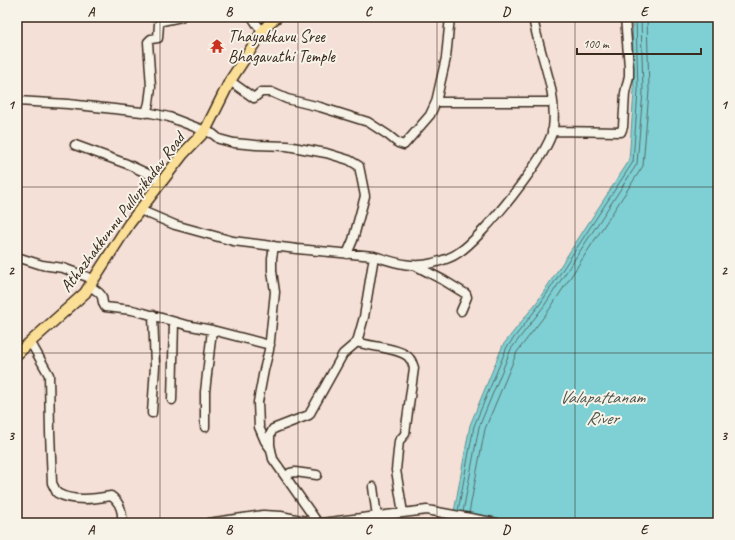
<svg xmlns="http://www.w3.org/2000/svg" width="735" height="540" font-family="Caveat,sans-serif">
<rect width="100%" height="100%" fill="#f5e0d7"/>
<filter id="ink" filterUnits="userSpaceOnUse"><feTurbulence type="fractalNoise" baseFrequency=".025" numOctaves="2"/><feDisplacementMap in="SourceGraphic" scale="8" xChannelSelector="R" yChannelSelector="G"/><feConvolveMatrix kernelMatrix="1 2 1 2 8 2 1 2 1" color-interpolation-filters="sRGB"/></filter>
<g filter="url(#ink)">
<path fill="#7ed0d4" stroke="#638e8b" d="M632 17H718V523H452L470 425 503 345 537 302 629 161 634 91Z"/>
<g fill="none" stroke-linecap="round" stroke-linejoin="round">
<path stroke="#566c67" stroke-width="1" d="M458 511 474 426 507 347 540 304 633 162 638 91 636 17
M463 512 479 427 511 349 544 306 637 164 643 91 641 17
M469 513 485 429 517 352 549 310 643 166 649 91 647 17"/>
<defs>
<path id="minor" d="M252 17 262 32
M230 81 254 98 261 92H271L287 99 320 107 368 122 388 135 398 143 404 145 430 115 436 102H553
M17 101 68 104 151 113 169 117 213 134 219 139 234 143 256 145 287 146 326 153 349 160 359 166 365 196 353 240 347 254
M436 102 446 58 450 17
M146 113 149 103 151 87 148 42 151 39 158 38 159 24 162 21 181 17
M552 131 621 132 623 127 625 93 629 76V67L625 17
M75 145 127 164 163 181
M140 210 175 225 233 241 297 249 374 256
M17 257 42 265 63 268 93 279
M416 266 443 280 466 294 467 297 461 311
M89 286C94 289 100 292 102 297 103 301 102 303 105 307L132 310 144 313 186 325 212 330 270 345
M357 342C370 347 404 348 410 359 412 361 413 365 414 368L405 434 399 441 396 470 403 513
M31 343 49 375 50 432 52 483 57 493C73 502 94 499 111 496 120 502 123 513 122 523
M172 400 174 322
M152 413 155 366 153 315
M205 427V392L212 330
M270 448 265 441 259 427 258 402 264 370 269 350 275 292 272 271V258L274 246
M287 479 290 473 295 472 317 475
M373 487 377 517
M208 523 263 515 281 516 315 523
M318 523 273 459 270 445V435L273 429 309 415 343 354 357 342 364 317 374 256C394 262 412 269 433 263 441 261 451 258 458 253 481 239 549 155 553 129 558 88 539 56 533 17
M321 523 427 510 497 523"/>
<path id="major" d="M17 354 85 293 129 224 183 154 205 131 230 81 262 32 270 22 277 17"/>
</defs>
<use href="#minor" stroke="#3b2a1e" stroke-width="11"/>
<use href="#major" stroke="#3b2a1e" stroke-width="13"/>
<use href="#minor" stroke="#f7f3e8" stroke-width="8"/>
<use href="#major" stroke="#fbdf96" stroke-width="10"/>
</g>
</g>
<path fill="none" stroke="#3b2a1e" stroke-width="1" stroke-opacity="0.55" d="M160 17V523M298 17V523M437 17V523M575 17V523M17 187H718M17 353H718"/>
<defs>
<symbol id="temple-bare" viewBox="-9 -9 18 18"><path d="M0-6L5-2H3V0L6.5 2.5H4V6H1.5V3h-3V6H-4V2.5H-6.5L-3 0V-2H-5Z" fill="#c8321e" stroke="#f7f3e8" stroke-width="2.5" paint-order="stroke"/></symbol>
</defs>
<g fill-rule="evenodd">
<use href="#temple-bare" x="207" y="36" width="20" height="20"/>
</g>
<g text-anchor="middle" stroke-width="4" stroke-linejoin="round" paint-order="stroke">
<g font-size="17" fill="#3b2a1e" stroke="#f7f3e8" text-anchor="start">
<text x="228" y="42">Thayakkavu Sree<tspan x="228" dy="20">Bhagavathi Temple</tspan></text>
</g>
<g font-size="17" fill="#3b2a1e" stroke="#f7f3e8">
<text transform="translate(122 212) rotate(-53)" y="6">Athazhakkunnu Pullupikadav Road</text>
</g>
<g font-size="18" font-style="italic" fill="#4c544c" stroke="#f7f3e8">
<text x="602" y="403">Valapattanam<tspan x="602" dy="21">River</tspan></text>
</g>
</g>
<rect width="735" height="540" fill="none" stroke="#f7f3e8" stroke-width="44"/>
<path d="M577 48v6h124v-6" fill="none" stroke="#3b2a1e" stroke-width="2"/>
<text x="583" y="48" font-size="12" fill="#3b2a1e" stroke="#f7f3e8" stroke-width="3" paint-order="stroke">100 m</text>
<rect x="22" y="22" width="691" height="496" fill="none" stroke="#3b2a1e" stroke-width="1.5"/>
<g font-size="13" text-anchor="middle" font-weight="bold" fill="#3b2a1e">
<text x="91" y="16">A</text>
<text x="229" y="16">B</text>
<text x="368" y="16">C</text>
<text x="506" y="16">D</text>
<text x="644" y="16">E</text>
<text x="11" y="109">1</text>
<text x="724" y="109">1</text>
<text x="11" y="275">2</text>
<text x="724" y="275">2</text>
<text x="11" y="440">3</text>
<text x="724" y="440">3</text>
<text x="91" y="534">A</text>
<text x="229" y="534">B</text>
<text x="368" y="534">C</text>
<text x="506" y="534">D</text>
<text x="644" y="534">E</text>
</g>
</svg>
